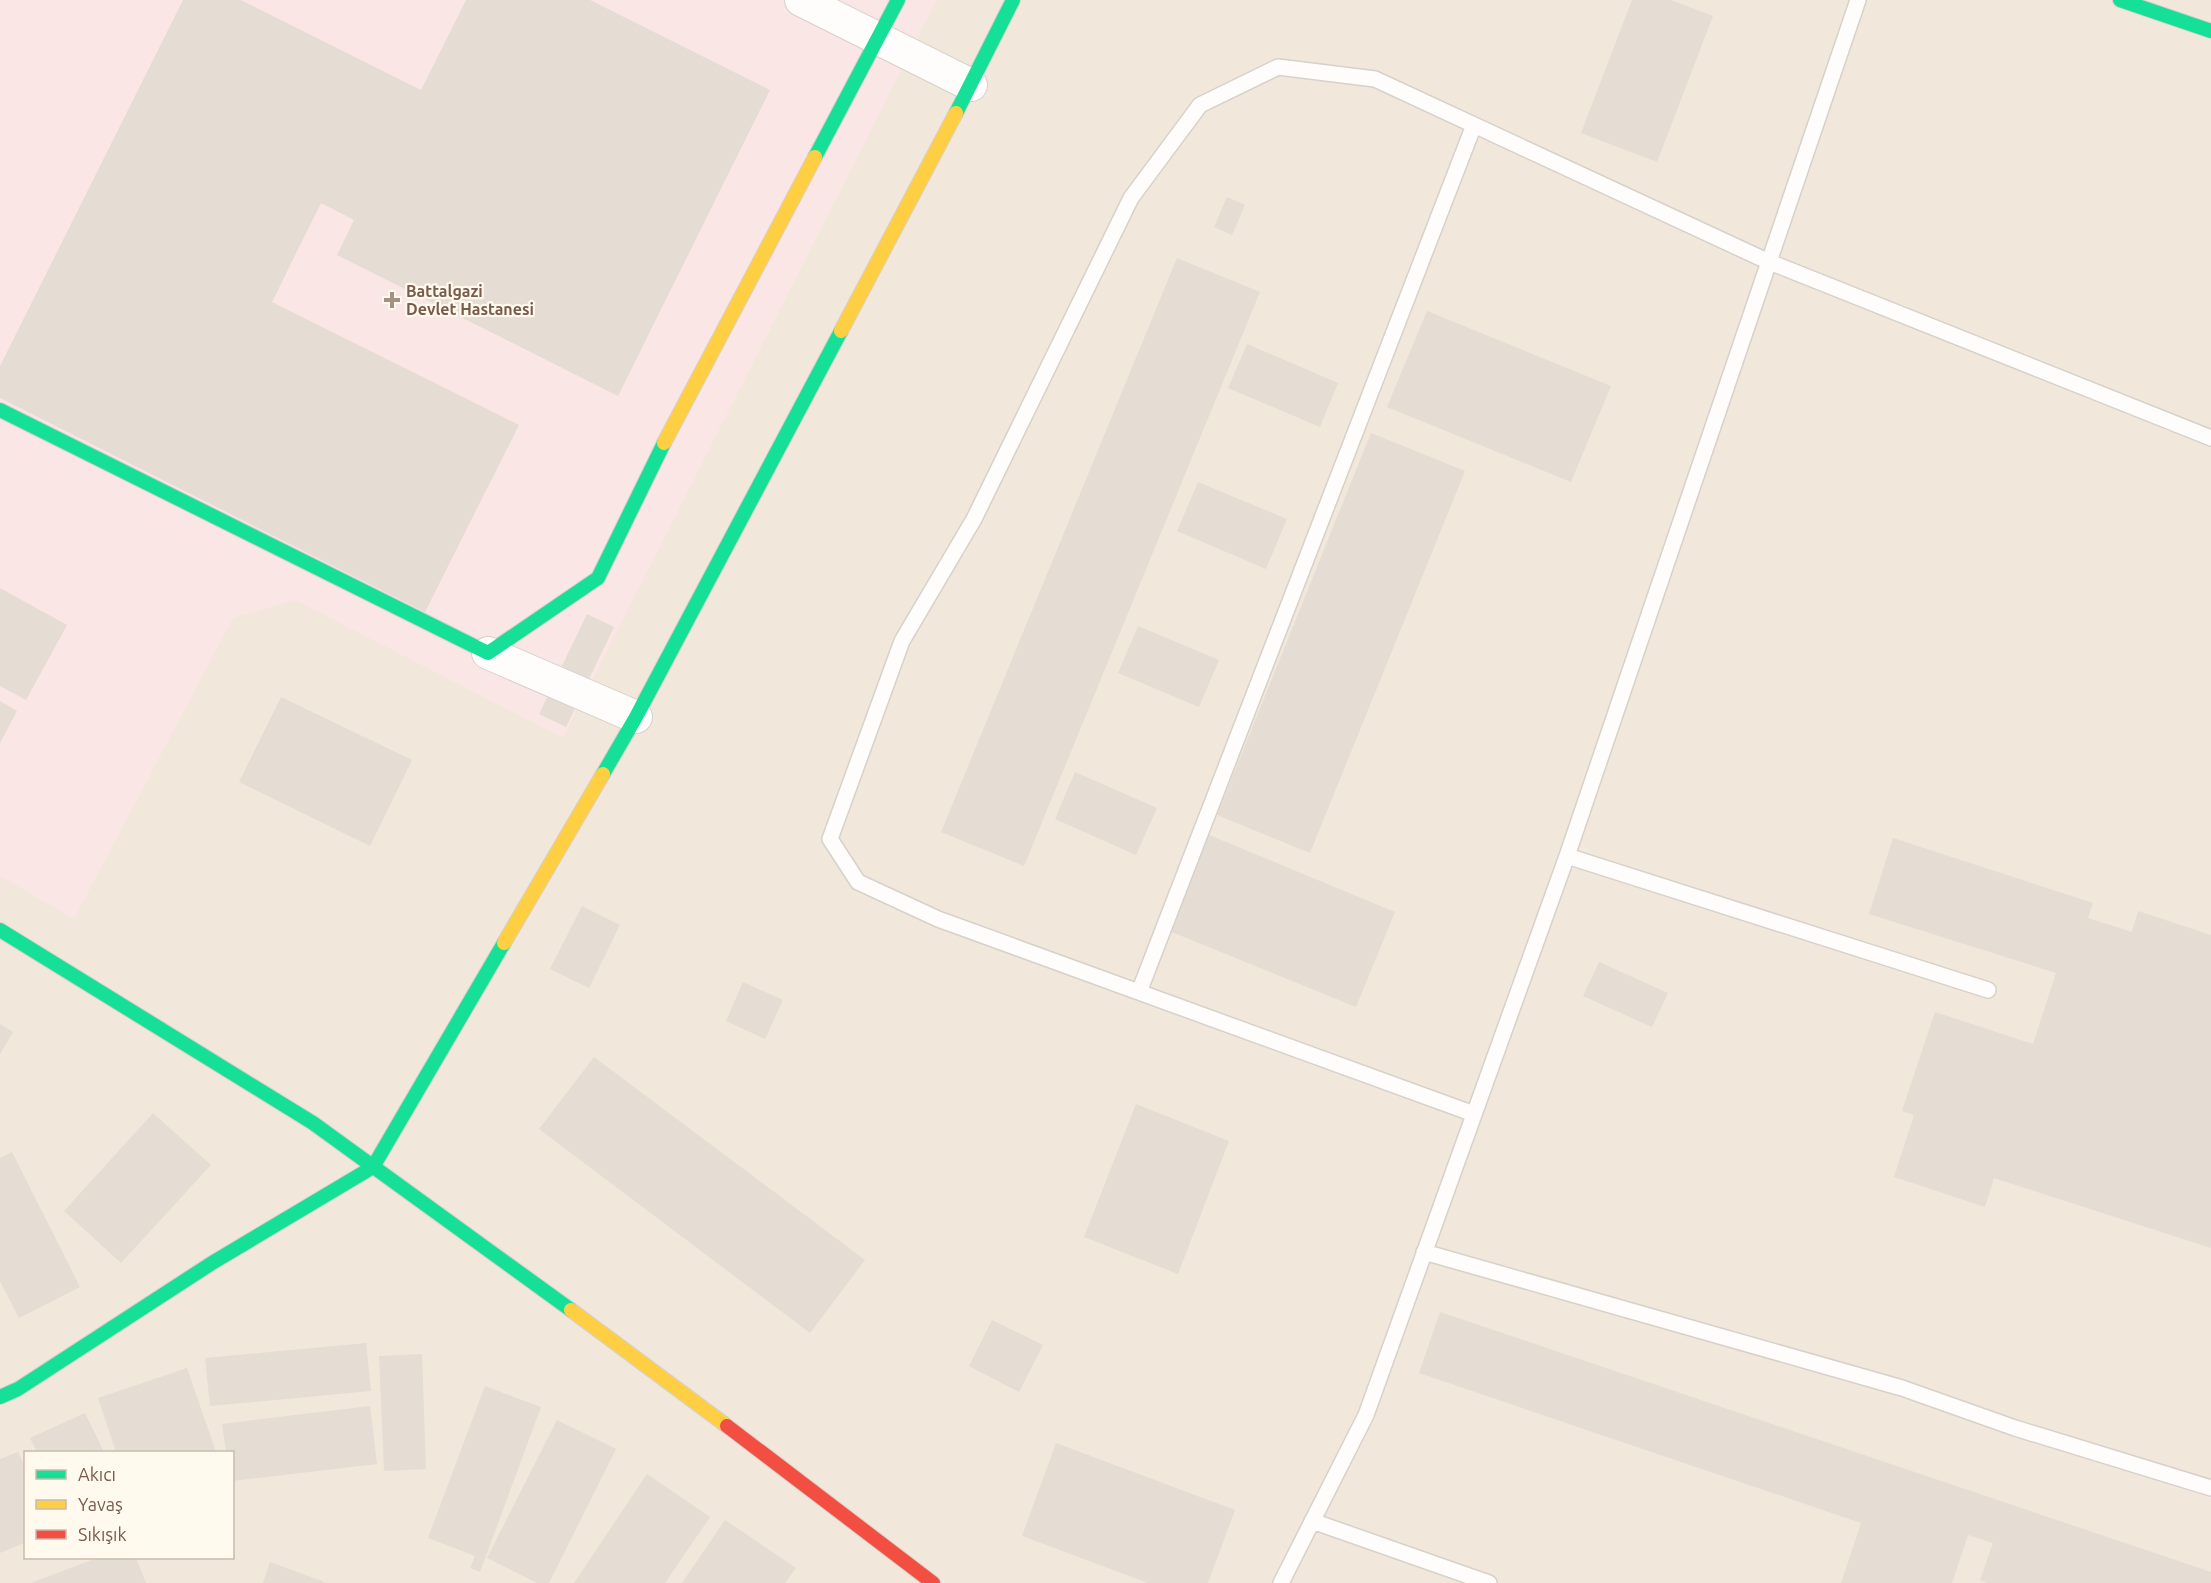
<svg xmlns="http://www.w3.org/2000/svg" width="2211" height="1583" font-family="Ubuntu,sans-serif">
<rect width="100%" height="100%" fill="#f8f4ed"/>
<path fill="#f1e7da" fill-rule="evenodd" d="M0 0H2211V1583H0ZM26 1452H232V1558H26Z"/>
<path fill="#fae6e5" d="M0 0H937L563 738 295 600 233 618 74 919 0 876Z"/>
<path fill="#e5dcd4" d="M183 0H241L421 90 466 0H590L770 90 618 396 337 255 354 220 321 203 272 302 519 425 425 612 0 398V366Z
M1632 0H1671L1713 16 1657 162 1581 133Z
M1227 197 1245 205 1232 235 1214 227Z
M1177 258 1260 292 1024 866 941 832Z
M1427 311 1611 386 1571 482 1387 407Z
M1247 344 1338 383 1320 427 1228 388Z
M1371 433 1465 471 1310 853 1217 815Z
M1198 482 1287 519 1266 569 1177 531Z
M0 588 67 625 26 700 0 686Z
M587 614 614 627 566 727 539 714Z
M1138 626 1219 660 1199 707 1118 673Z
M281 697 412 760 370 846 239 782Z
M0 701 17 711 0 743Z
M1075 772 1157 808 1136 855 1055 819Z
M1202 832 1395 912 1356 1007 1162 928Z
M1893 838 2093 903 2088 918 2132 932 2138 911 2211 935V1248L1994 1178 1985 1207 1894 1177 1914 1115 1902 1111 1935 1012 2033 1044 2056 973 1869 914Z
M582 906 620 925 589 988 550 969Z
M1599 962 1668 993 1652 1027 1583 996Z
M743 982 783 1000 765 1039 726 1021Z
M0 1024 13 1032 0 1054Z
M594 1057 865 1260 810 1333 539 1129Z
M1136 1104 1229 1141 1178 1274 1084 1237Z
M153 1113 211 1165 121 1263 64 1211Z
M12 1152 80 1287 19 1318 0 1281V1158Z
M1440 1312 2211 1572V1583H1988L1980 1580 1993 1543 1968 1535 1952 1583H1841L1861 1523 1419 1373Z
M992 1320 1043 1345 1019 1392 969 1366Z
M366 1343 371 1391 210 1406 205 1358Z
M422 1354 426 1469 384 1471 379 1356Z
M187 1368 216 1452H116L98 1398Z
M485 1386 541 1407 480 1572 470 1568 475 1556 428 1538Z
M370 1406 377 1464 232 1481V1452H226L222 1424Z
M85 1413 104 1452H37L30 1438Z
M557 1420 616 1449 549 1583H537L487 1558Z
M1056 1443 1235 1510 1208 1583H1148L1022 1536Z
M18 1452 26 1469V1542L0 1553V1459Z
M647 1474 710 1517 665 1583H574Z
M725 1520 796 1568 785 1583H682Z
M97 1558H136L146 1583H31Z
M270 1562 327 1583H263Z"/>
<g fill="none" stroke-linecap="round" stroke-linejoin="round">
<defs>
<path id="lane" d="M1567 856 1988 990
M1139 992 1474 125
M1474 1114 938 919 858 882 830 839 902 641 974 519 1131 198 1200 105 1278 67 1375 79 1767 261 2211 438
M1424 1252 1902 1388 2015 1428 2211 1488
M1312 1521 1489 1583
M1281 1583 1366 1415 1567 856 1858 0"/>
<path id="street" d="M801 0 971 85
M488 653 636 717"/>
<path id="fast" d="M2120 0 2211 31
M956 113 1013 0
M815 157 898 0
M0 410 488 653 598 578 664 443
M603 774 636 717 841 331
M0 930 313 1123 571 1310
M0 1397 18 1389 212 1263 373 1167 504 943"/>
<path id="slow" d="M841 331 956 113
M664 443 815 157
M504 943 603 774
M571 1310 727 1426"/>
<path id="jam" d="M727 1426 933 1583"/>
</defs>
<use href="#lane" stroke="#d7d1cb" stroke-width="18"/>
<use href="#street" stroke="#d7d1cb" stroke-width="34"/>
<use href="#fast" stroke="#d8d0c9" stroke-width="16"/>
<use href="#slow" stroke="#d8d0c9" stroke-width="16"/>
<use href="#jam" stroke="#d8d0c9" stroke-width="16"/>
<use href="#lane" stroke="#fefdfc" stroke-width="15"/>
<use href="#street" stroke="#fefdfc" stroke-width="32"/>
<use href="#fast" stroke="#16e098" stroke-width="14"/>
<use href="#slow" stroke="#ffcf43" stroke-width="14"/>
<use href="#jam" stroke="#f24e42" stroke-width="14"/>
</g>
<path fill="#a59184" stroke="#fff9ee" stroke-width="2" d="M389 291h6v6h6v6h-6v6h-6v-6h-6v-6h6z"/>
<g text-anchor="middle" stroke-width="4.5" stroke-linejoin="round" paint-order="stroke">
<g font-size="16" font-weight="bold" fill="#785b4b" stroke="#fff9ee" text-anchor="start">
<text x="406" y="297">Battalgazi<tspan x="406" dy="18">Devlet Hastanesi</tspan></text>
</g>
</g>
<rect x="24" y="1451" width="210" height="108" fill="#fff9ee" stroke="#c9baad" stroke-width="1.5"/>
<rect x="36" y="1470" width="30" height="9" fill="#16e098" stroke="#c9baad" stroke-width="1.5"/>
<text x="78" y="1481" font-size="18" fill="#785b4b">Akıcı</text>
<rect x="36" y="1500" width="30" height="9" fill="#ffcf43" stroke="#c9baad" stroke-width="1.5"/>
<text x="78" y="1511" font-size="18" fill="#785b4b">Yavaş</text>
<rect x="36" y="1530" width="30" height="9" fill="#f24e42" stroke="#c9baad" stroke-width="1.5"/>
<text x="78" y="1541" font-size="18" fill="#785b4b">Sıkışık</text>
</svg>
